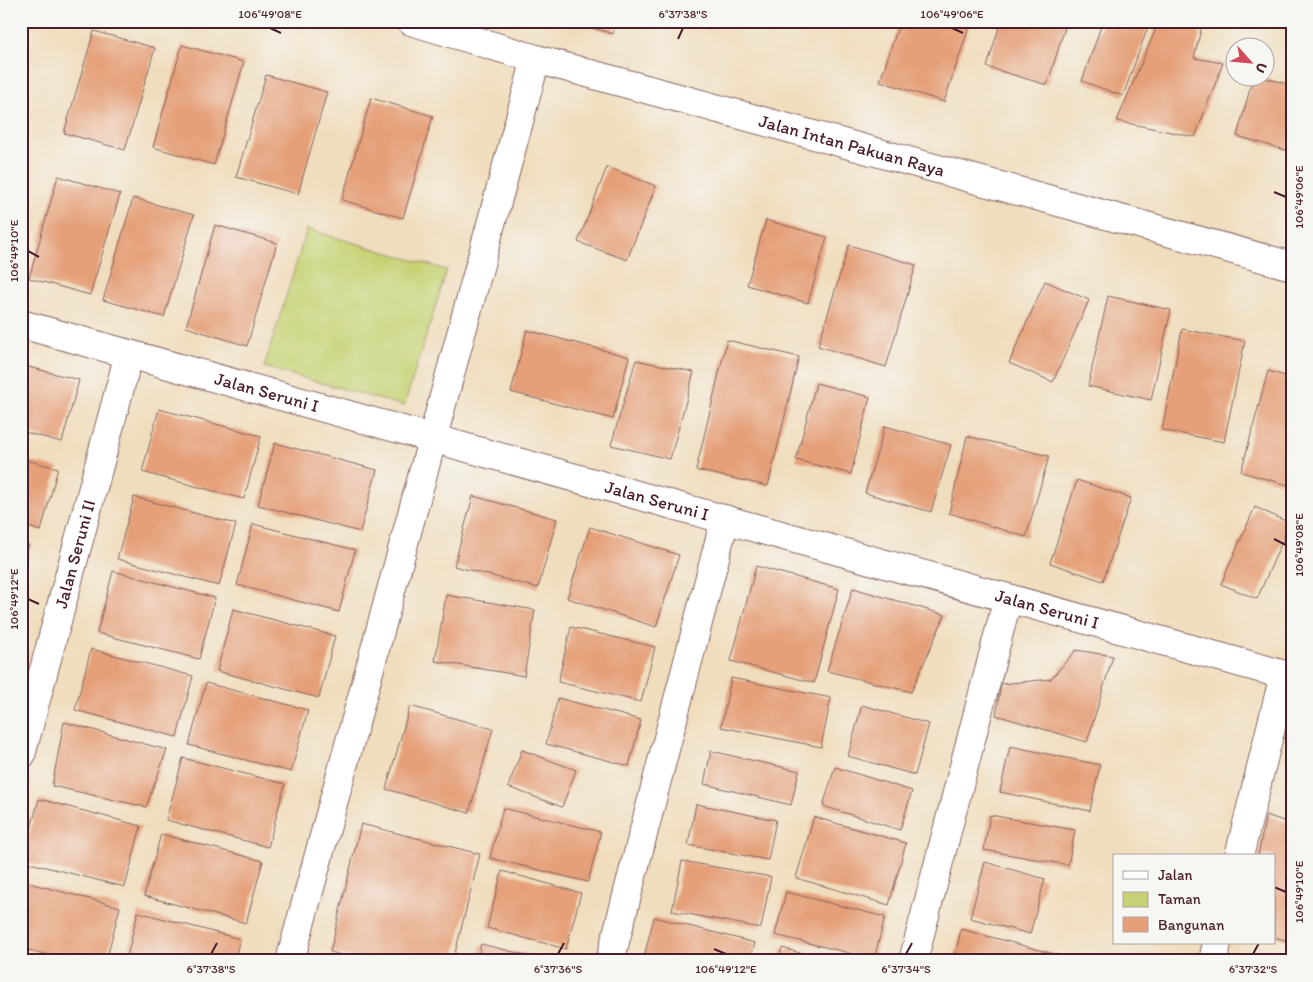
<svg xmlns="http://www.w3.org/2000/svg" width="1313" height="982" font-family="Itim,sans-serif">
<rect width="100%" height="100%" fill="#f6f6f2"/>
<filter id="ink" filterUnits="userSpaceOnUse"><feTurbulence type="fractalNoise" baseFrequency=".02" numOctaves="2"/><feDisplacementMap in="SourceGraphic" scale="10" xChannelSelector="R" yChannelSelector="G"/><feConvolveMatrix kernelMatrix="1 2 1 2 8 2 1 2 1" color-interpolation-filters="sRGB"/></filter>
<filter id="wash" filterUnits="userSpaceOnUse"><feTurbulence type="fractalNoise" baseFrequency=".0096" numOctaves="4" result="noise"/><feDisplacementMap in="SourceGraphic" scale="20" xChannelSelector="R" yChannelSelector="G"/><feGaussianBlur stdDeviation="1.12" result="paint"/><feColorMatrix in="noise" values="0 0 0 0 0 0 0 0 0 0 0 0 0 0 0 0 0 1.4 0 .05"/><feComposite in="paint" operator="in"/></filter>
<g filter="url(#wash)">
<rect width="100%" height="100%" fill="#f0ddbd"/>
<path fill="#c6d273" stroke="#88784f" d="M307 229 447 270 404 406 264 367Z"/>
<g id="blocks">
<path fill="#e5a079" d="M571 21H616L613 34Z
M687 21H713L711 29Z
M841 21H860L859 27Z
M900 21H971L944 102 880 81Z
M1001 21H1067L1047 85 987 67Z
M1103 21H1142L1149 24 1123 96 1082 81Z
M1159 21H1203L1194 58 1223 63 1195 137 1117 121Z
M94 31 155 48 125 150 64 133Z
M182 45 244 62 214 165 153 147Z
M266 75 327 92 298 194 236 177Z
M1253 78H1265L1292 85V142L1289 151 1237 136Z
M371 98 433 116 403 218 342 200Z
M607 167 656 186 627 260 578 242Z
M58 176 120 194 90 295 29 278Z
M133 198 194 215 164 317 103 300Z
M766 220 827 237 808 303 747 285Z
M215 225 277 243 247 346 186 327Z
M849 245 916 265 886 367 818 346Z
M1045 281 1089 300 1053 382 1009 363Z
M1108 296 1171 310 1151 400 1088 386Z
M1182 329 1245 341 1224 442 1162 430Z
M527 330 629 357 613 419 511 392Z
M727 340 799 357 768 486 696 470Z
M636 360 694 372 670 459 611 445Z
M21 365 79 380 62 442 21 431Z
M1268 371 1292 378V486L1241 472Z
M816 383 870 397 851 474 796 460Z
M159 409 261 436 244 499 142 472Z
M885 426 951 445 931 512 865 493Z
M967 436 1049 456 1026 537 949 513Z
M275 443 377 470 360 532 258 505Z
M21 459 58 468 41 531 21 525Z
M1077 480 1131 498 1103 581 1050 563Z
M473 496 557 519 538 588 454 566Z
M134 497 236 524 219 586 117 559Z
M1255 507 1290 523 1257 599 1221 584Z
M253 524 355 550 339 612 237 585Z
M590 527 679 555 656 627 567 598Z
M21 543 29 545 22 573H21Z
M756 566 839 589 814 683 731 661Z
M113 571 215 598 199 659 97 633Z
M853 588 945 615 911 692 827 671Z
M446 595 535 610 524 676 435 661Z
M233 609 335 636 319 698 217 671Z
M571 627 655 647 641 702 558 682Z
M91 649 193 676 177 737 75 710Z
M1076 650 1113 656 1087 742 996 715 1001 684 1051 679Z
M731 678 831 698 821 747 721 727Z
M206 683 308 710 291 772 189 745Z
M558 698 641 720 629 766 546 744Z
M862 705 929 724 915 775 848 756Z
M410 706 493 729 469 813 386 789Z
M64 722 167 750 146 807 52 786Z
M1010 746 1100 765 1090 811 1000 792Z
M522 750 576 770 562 807 508 787Z
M711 751 799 771 791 805 704 784Z
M183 758 285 784 268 847 166 820Z
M835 767 912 791 900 830 823 806Z
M39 799 141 826 125 887 22 861Z
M696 804 776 820 768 860 688 845Z
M503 808 601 832 588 882 490 858Z
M990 815 1075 830 1068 865 984 850Z
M1266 815 1292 824V942L1274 937V856H1258Z
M814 817 906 843 889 905 796 878Z
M361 824 480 854 453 961H367L330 952Z
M161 834 263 861 246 923 144 896Z
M682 861 771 877 761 928 672 911Z
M985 862 1045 879 1030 934 970 918Z
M502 871 581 893 566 949 487 928Z
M21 881 120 907 106 961H71L21 948Z
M786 892 885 917 874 959 775 935Z
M138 912 240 939 234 961H126Z
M654 917 755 943 750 961H643Z
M961 929 1058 955 1057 961H954Z
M481 944 546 960V961H477Z
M782 948 825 960V961H778Z"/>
</g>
</g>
<g filter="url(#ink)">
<use href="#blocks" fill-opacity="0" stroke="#84625e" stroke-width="1"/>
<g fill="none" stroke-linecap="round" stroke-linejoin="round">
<defs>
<g id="minor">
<path id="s1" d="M411 21 536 59 1292 266"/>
<path id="s2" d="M21 324 1292 677"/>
<path id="s3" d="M21 755 129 354"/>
<path d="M1239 856 1284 675"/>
<path d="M290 961 536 59"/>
<path d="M610 961 725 519"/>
<path d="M913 961 1008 598"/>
<path d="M1213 961 1217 943"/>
</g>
</defs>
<use href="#minor" stroke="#84625e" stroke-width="30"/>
<use href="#minor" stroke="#fff" stroke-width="28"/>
</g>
</g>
<path fill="none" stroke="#4a1f2b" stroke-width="2" d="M270 28 281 33M952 28 963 33M678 39 683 28M1274 192 1286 197M28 251 39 257M1274 539 1286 545M28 599 39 604M1274 887 1286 892M714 949 726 954M211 954 217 943M558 954 564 943M906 954 912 943M1253 954 1259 943"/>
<g text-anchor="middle" stroke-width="4" stroke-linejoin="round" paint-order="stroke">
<g font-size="18" fill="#4a1f2b" stroke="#f6f6f2">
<text dy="6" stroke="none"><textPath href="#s1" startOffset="458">Jalan Intan Pakuan Raya</textPath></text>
<text dy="6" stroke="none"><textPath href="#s2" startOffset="255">Jalan Seruni I</textPath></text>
<text dy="6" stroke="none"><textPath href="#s2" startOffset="660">Jalan Seruni I</textPath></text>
<text dy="6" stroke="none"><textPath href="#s3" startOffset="208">Jalan Seruni II</textPath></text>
<text dy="6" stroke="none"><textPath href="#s2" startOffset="1065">Jalan Seruni I</textPath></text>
</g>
</g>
<rect width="1313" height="982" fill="none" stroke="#f6f6f2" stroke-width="55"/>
<rect x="1113" y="854" width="162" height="90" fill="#f6f6f2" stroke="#b1a0a2"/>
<rect x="1123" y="871" width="25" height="8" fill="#ffffff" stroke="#b1a0a2"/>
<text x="1158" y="880" font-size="15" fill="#4a1f2b">Jalan</text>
<rect x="1123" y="892" width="25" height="15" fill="#c6d273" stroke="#b1a0a2"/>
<text x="1158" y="904" font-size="15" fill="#4a1f2b">Taman</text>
<rect x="1123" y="917" width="25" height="15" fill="#e5a079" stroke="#b1a0a2"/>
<text x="1158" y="930" font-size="15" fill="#4a1f2b">Bangunan</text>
<g transform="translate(1250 62) rotate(117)"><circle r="24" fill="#f6f6f2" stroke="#b1a0a2"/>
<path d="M0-4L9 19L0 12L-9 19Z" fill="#d1495b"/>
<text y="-8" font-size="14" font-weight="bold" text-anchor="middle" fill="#4a1f2b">U</text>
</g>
<rect x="28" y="28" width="1258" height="926" fill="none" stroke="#4a1f2b" stroke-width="2"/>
<g font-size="12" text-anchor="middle" fill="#4a1f2b">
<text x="270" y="18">106°49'08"E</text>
<text x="683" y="18">6°37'38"S</text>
<text x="952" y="18">106°49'06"E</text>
<text transform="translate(1299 197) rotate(-90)" y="4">106°49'06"E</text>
<text transform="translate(14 251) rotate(-90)" y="4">106°49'10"E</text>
<text transform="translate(1299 545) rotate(-90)" y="4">106°49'08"E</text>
<text transform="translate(14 599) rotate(-90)" y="4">106°49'12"E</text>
<text transform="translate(1299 892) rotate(-90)" y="4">106°49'10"E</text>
<text x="211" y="973">6°37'38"S</text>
<text x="558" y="973">6°37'36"S</text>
<text x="726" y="973">106°49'12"E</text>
<text x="906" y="973">6°37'34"S</text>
<text x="1253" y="973">6°37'32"S</text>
</g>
</svg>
